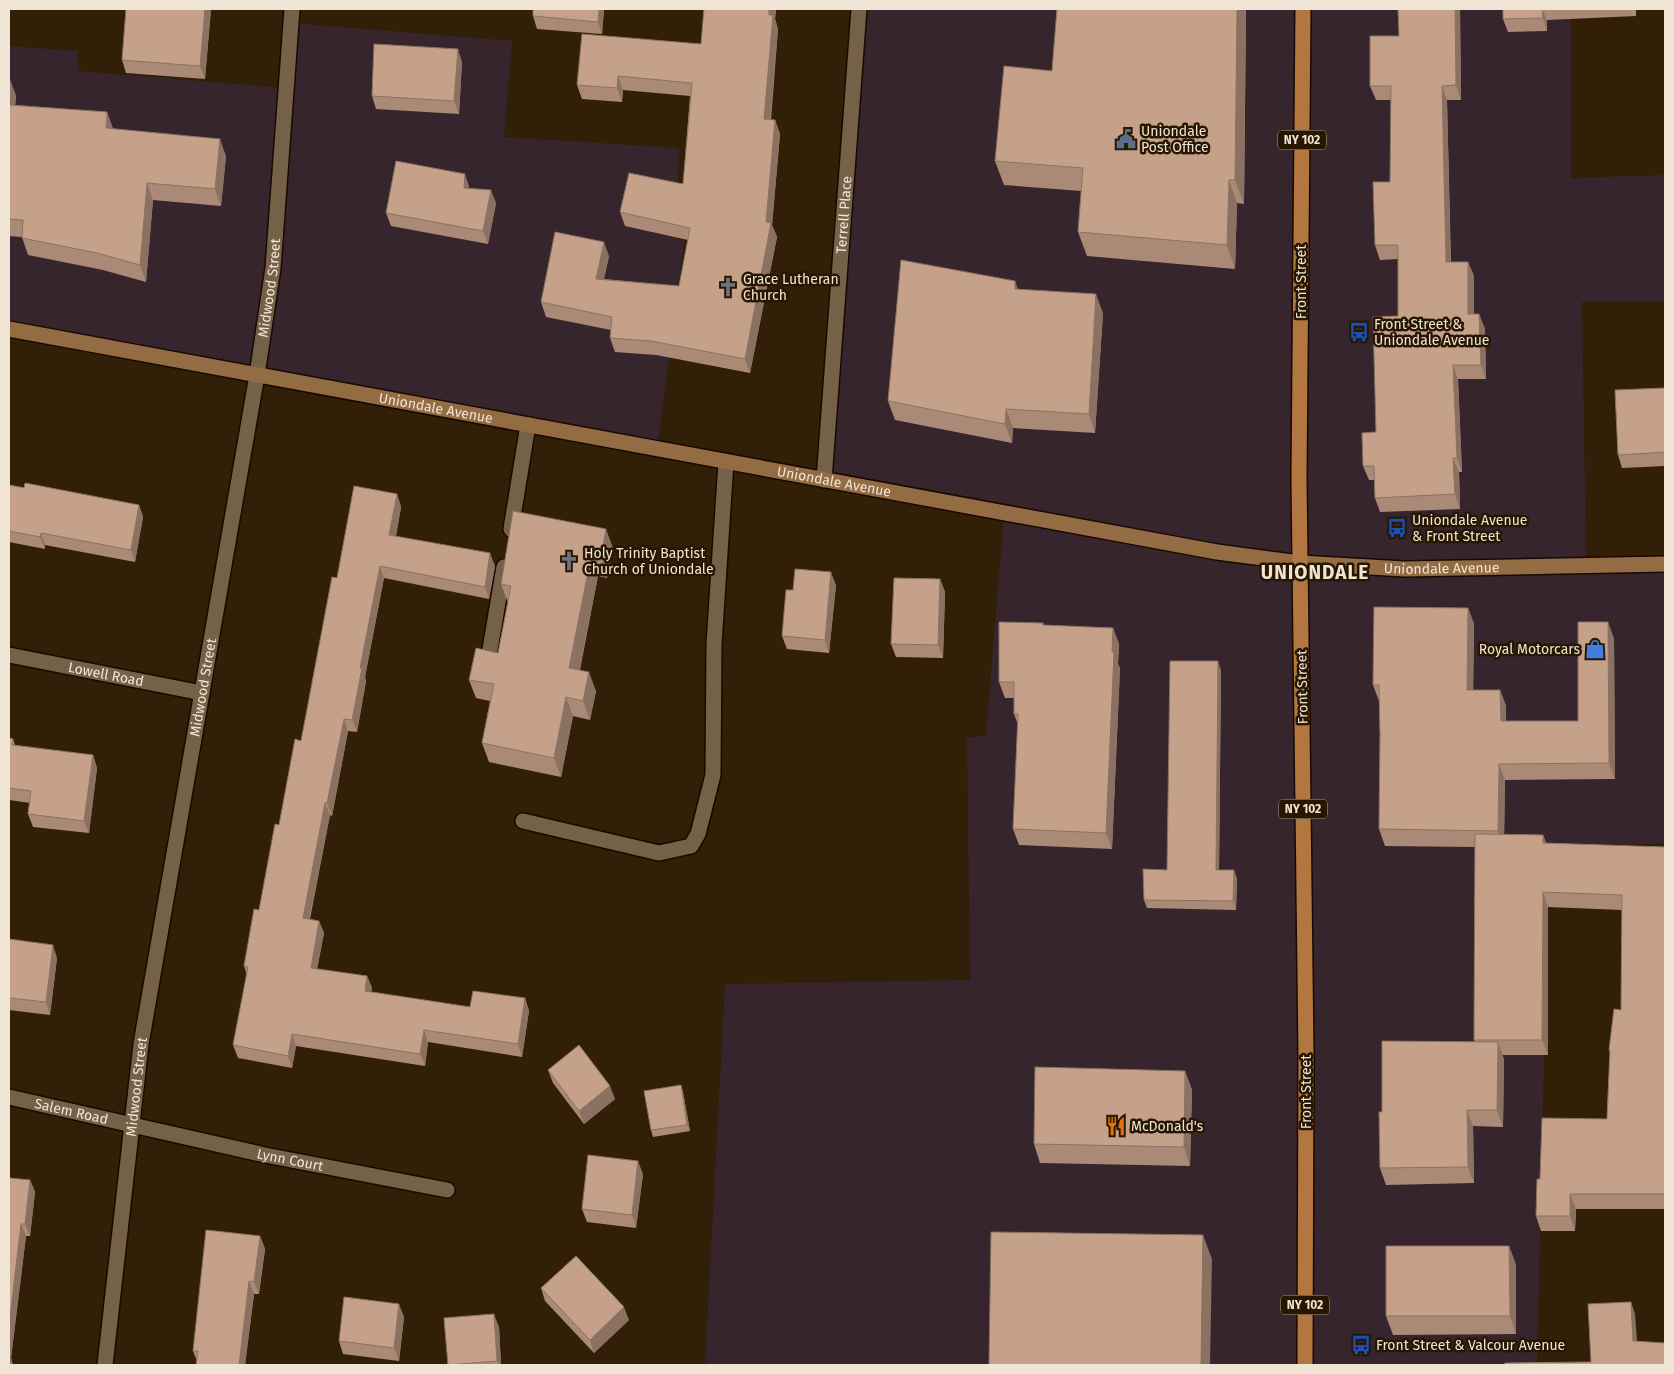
<svg xmlns="http://www.w3.org/2000/svg" width="1674" height="1374" font-family="'Fira Sans',sans-serif">
<rect width="100%" height="100%" fill="#312007"/>
<path fill="#37252e" d="M859 9H1571V178L1665 175V301L1582 302 1586 565 1665 564V844L1549 845 1537 1365H705L725 984 970 980 967 738 986 735 1004 513 824 480Z
M291 23 512 41 504 137 679 148 675 239 684 240 657 449 9 329V46L78 51V71L286 88Z"/>
<g fill="none" stroke-linecap="round" stroke-linejoin="round">
<defs>
<path id="lane" d="M511 529 528 425
M489 655 504 567
M523 821 659 853 691 846 698 834 713 775 714 644 726 462"/>
<g id="street">
<path id="s1" d="M824 480 859 9"/>
<path id="s2" d="M9 655 202 693"/>
<path id="s3" d="M9 1097 265 1155 447 1190"/>
<path id="s4" d="M105 1365 141 1044 257 375 273 268 292 9"/>
</g>
<g id="secondary">
<path id="s5" d="M9 329 1217 552 1300 563 1405 569 1665 564"/>
</g>
<path id="primary" d="M1303 9 1299 478 1306 1054 1305 1365"/>
</defs>
<use href="#lane" stroke="#190900" stroke-width="18"/>
<use href="#street" stroke="#190900" stroke-width="18"/>
<use href="#secondary" stroke="#190900" stroke-width="18"/>
<use href="#primary" stroke="#190900" stroke-width="18"/>
<use href="#lane" stroke="#756147" stroke-width="15"/>
<use href="#street" stroke="#756147" stroke-width="15"/>
<use href="#secondary" stroke="#936c44" stroke-width="15"/>
<use href="#primary" stroke="#b27740" stroke-width="15"/>
</g>
<path fill="#aa8a77" d="M211 9 205 79 126 73 122 60Z
M533 9H604L602 34 537 29 533 16Z
M704 9H776L775 19 778 29 771 120H775L780 134 772 225 777 237 750 373 656 355 615 352 610 338 611 330 546 317 541 302 609 256 604 279 679 286 688 240 625 226 620 212 683 184 690 96 623 90 622 102 582 99 577 85 701 44Z
M1057 9H1245L1246 11 1244 204 1237 203 1235 269 1087 256 1078 232 1081 191 1004 185 995 161 1052 71Z
M1460 9 1461 100H1447L1451 262H1468L1474 276V314H1479L1485 329 1486 379H1458L1462 472H1459L1460 509 1380 512 1375 498 1374 480H1369L1363 466 1376 432 1398 316V259L1380 260 1375 245 1390 182 1391 100H1376L1370 86Z
M1503 9H1636V16L1547 20V31L1508 32 1503 19Z
M462 62 459 114 376 109 372 96Z
M9 79 16 96 15 105 107 112 113 129 226 156 221 206 153 200 146 282 103 270 28 255 22 237 9 236Z
M469 186V188L496 203 488 244 391 226 386 213Z
M1018 289 1103 313 1095 433 1013 428 1012 443 895 420 888 401Z
M1665 388V466L1622 468 1618 455Z
M9 485 139 505 143 517 135 562 45 545V549L9 542Z
M397 494 401 507 396 536 495 566 489 599 384 578 365 677 366 681 357 732 348 731 332 816 330 815 310 919 319 921 324 933 317 969 367 976 372 988 371 992 470 1007 525 998 529 1011 522 1057 428 1042 425 1066 296 1046 292 1068 238 1058 233 1045 247 975 244 966 259 910 279 825 301 741 337 578Z
M613 548 607 578 598 576 580 670 596 691 590 720 573 716 561 777 489 762 482 743 490 701 476 698 469 680 498 653 508 603 501 584Z
M940 579 945 592 943 658 896 657 891 644Z
M836 585 829 653 787 649 782 636 793 590Z
M1468 608 1474 624 1473 690H1500L1506 706V721H1578L1614 638 1615 779 1505 780 1504 834 1543 835 1546 843 1665 847V1209H1576L1575 1231H1541L1536 1216 1540 1179 1607 1119 1610 1053 1609 1050 1621 1010 1622 910 1548 907V1055H1502L1504 1059 1503 1127 1473 1126 1474 1183 1386 1185 1380 1168 1382 1112 1475 1042 1474 1040 1475 847 1385 846 1379 829 1380 734 1379 701 1373 685Z
M1043 623 1044 625 1113 628 1119 644 1118 664 1120 668 1112 849 1019 845 1013 829 1018 725 1014 714V698H1005L999 682Z
M1221 670 1219 870 1237 878 1236 910 1147 908 1144 900 1167 870Z
M9 738 13 739 15 745 93 755 97 768 89 833 33 827 28 814 30 803 9 800Z
M9 939 57 958 50 1015 9 1010Z
M548 1070 615 1099 584 1124 553 1083Z
M1185 1071 1192 1090 1190 1166 1040 1163 1034 1144Z
M681 1085 683 1092 690 1131 653 1137 651 1130Z
M643 1174 636 1228 587 1222 582 1209Z
M9 1178 30 1180 35 1192 30 1236H26L11 1358 13 1365H9Z
M260 1236 265 1249 259 1294H254L245 1365H196L197 1361 193 1351Z
M1509 1246 1516 1265V1334L1393 1335 1386 1316Z
M541 1288 629 1320 594 1353 545 1301Z
M404 1317 399 1361 343 1354 339 1341Z
M499 1327 501 1365H448Z"/>
<path fill="#8b7161" d="M205 9H211L205 79 200 66Z
M599 9H604L602 34 598 22Z
M769 9H776L775 19 778 29 769 134 764 119Z
M1237 9H1245L1246 11 1244 204 1235 180Z
M1455 9H1460L1461 100 1456 85Z
M1542 9 1547 20V31L1543 18Z
M458 49 462 62 459 114 454 101Z
M618 76 623 90 622 102 617 88Z
M10 79 16 96 14 122 9 107Z
M1442 86 1447 100 1451 276 1446 262Z
M107 112 113 129 106 128Z
M775 120 780 134 772 225 777 237 750 373 745 359 766 222Z
M220 139 226 156 221 206 215 189Z
M465 174 469 186 468 200 464 188Z
M1229 180 1237 203 1235 269 1227 245Z
M147 183 153 200 146 282 140 265Z
M491 190 496 203 488 244 483 231Z
M604 242 609 256 601 293 596 279Z
M1468 262 1474 276V329L1468 314Z
M1015 281 1022 300 1015 289Z
M1096 294 1103 313 1095 433 1089 414Z
M1479 314 1485 329 1486 379 1481 365Z
M1453 365 1458 379 1462 472 1457 458Z
M1006 409 1013 428 1012 443 1005 424Z
M1453 458 1459 472 1460 509 1455 494Z
M397 494 401 507 394 547 389 535Z
M139 505 143 517 135 562 131 550Z
M606 529 613 548 607 578 601 559Z
M41 533 45 545V549L40 537Z
M490 553 495 566 489 599 485 587Z
M591 557 598 576 576 687 569 668Z
M380 566 384 578 365 677 366 681 357 732 352 720 360 668Z
M831 572 836 585 829 653 825 640Z
M940 579 945 592 943 658 938 645Z
M1468 608 1474 624 1473 706 1467 690Z
M1608 622 1614 638 1615 779 1609 763Z
M1113 628 1119 644 1118 664 1120 668 1112 849 1106 833Z
M1218 661 1221 670 1219 878 1216 870Z
M589 672 596 691 590 720 583 701Z
M1500 690 1506 706V738L1501 721Z
M566 697 573 716 561 777 554 758Z
M344 719 348 731 332 816 327 803Z
M93 755 97 768 89 833 84 821Z
M1499 764 1505 780 1504 847 1498 831Z
M325 803 330 815 307 930 303 918Z
M1543 835 1549 850 1543 843Z
M1234 870 1237 878 1236 910 1233 901Z
M1543 892 1548 907V1055L1542 1040Z
M319 921 324 933 315 980 311 968Z
M53 945 57 958 50 1015 46 1002Z
M367 976 372 988 369 1003 365 991Z
M525 998 529 1011 522 1057 518 1044Z
M424 1030 428 1042 425 1066 420 1054Z
M292 1034 296 1046 292 1068 288 1056Z
M1498 1042 1504 1059 1503 1127 1497 1110Z
M1185 1071 1192 1090 1190 1166 1184 1147Z
M681 1085 683 1092 690 1131 687 1125Z
M610 1086 615 1099 584 1124 579 1111Z
M1467 1110 1473 1126 1474 1183 1468 1167Z
M638 1161 643 1174 636 1228 632 1215Z
M30 1180 35 1192 30 1236 25 1224Z
M1570 1194 1576 1209 1575 1231 1570 1216Z
M21 1224 26 1236 11 1358 13 1365H9V1326Z
M1203 1235 1212 1259 1210 1365H1201Z
M260 1236 265 1249 259 1294 254 1282Z
M1509 1246 1516 1265V1334L1510 1316Z
M249 1281 254 1294 245 1365H239Z
M1631 1302 1635 1314 1638 1354 1633 1341Z
M399 1304 404 1317 399 1361 394 1348Z
M624 1307 629 1320 594 1353 590 1340Z
M494 1314 499 1327 501 1365H499L497 1361Z"/>
<path fill="#c6a18a" stroke="#8b7161" d="M126 9H205L200 66 122 60Z
M533 9H599L598 22 533 16Z
M704 9H769V15H773L764 119 775 120 766 222 771 223 745 359 651 341 610 338 612 317 541 302 555 232 604 242 596 279 679 286 690 228 620 212 629 173 683 184 692 83 618 76 617 88 577 85 582 34 701 44Z
M1057 9H1237L1235 180H1229L1227 245 1078 232 1083 168 995 161 1004 66 1052 71Z
M1398 9H1455L1456 85 1442 86 1446 262H1468V314H1479L1481 365H1453L1457 458H1453L1455 494 1375 498 1374 466H1363L1362 433 1376 432 1373 317 1398 316V245H1375L1373 182H1390L1391 86H1370V36H1399Z
M1503 9H1542L1543 18 1503 19Z
M374 44 458 49 454 101 372 96Z
M9 105 107 112 106 128 220 139 215 189 147 183 140 265 97 253 22 238 23 220 9 219Z
M396 161 465 174 464 188 491 190 483 231 386 213Z
M901 260 1015 281V289L1096 294 1089 414 1006 409 1005 424 888 401Z
M1665 388V452L1618 455 1615 390Z
M25 483 139 505 131 550 41 533 40 537 9 531V485L24 488Z
M354 486 397 494 389 535 490 553 485 587 380 566 360 668H362L352 720 344 719 327 803H325L303 918 319 921 311 968 367 976 365 991 470 1007 473 991 525 998 518 1044 424 1030 420 1054 292 1034 288 1056 233 1045 248 967 244 966 254 909 259 910 275 824 279 825 295 739 301 741 332 577 337 578Z
M513 511 606 529 601 559 591 557 569 668 589 672 583 701 566 697 554 758 482 743 494 684 469 680 476 648 498 653 511 586 501 584Z
M795 569 831 572 825 640 782 636 786 590H793Z
M894 578 940 579 938 645 891 644Z
M1374 607 1468 608 1467 690H1500L1501 721H1578V622H1608L1609 763 1499 764 1498 831 1379 829 1380 734 1379 685H1373Z
M999 622 1043 623V625L1113 628 1112 652H1114L1106 833 1013 829 1018 714H1014V682H999Z
M1170 661H1218L1216 870H1234L1233 901 1144 900 1143 869 1167 870Z
M9 738 13 739 12 745 93 755 84 821 28 814 31 791 9 788Z
M1475 834 1543 835V843L1665 847V1194H1570V1216H1536L1537 1179H1540L1542 1118 1607 1119 1610 1050H1609L1614 1009 1621 1010 1622 895 1543 892 1542 1040H1474Z
M9 939 53 945 46 1002 9 998Z
M1382 1041 1498 1042 1497 1110H1467L1468 1167 1380 1168 1379 1112H1382Z
M579 1045 610 1086 579 1111 548 1070Z
M1035 1067 1185 1071 1184 1147 1034 1144Z
M681 1085 687 1125 651 1130 644 1091Z
M588 1155 638 1161 632 1215 582 1209Z
M9 1178 30 1180 25 1224H21L9 1326Z
M206 1230 260 1236 254 1282 249 1281 239 1365H196L198 1351H193Z
M991 1232 1203 1235 1201 1365H989Z
M1386 1246H1509L1510 1316H1386Z
M576 1256 624 1307 590 1340 541 1288Z
M344 1297 399 1304 394 1348 339 1341Z
M1631 1302 1633 1341 1665 1343V1365H1504L1505 1363 1591 1362 1588 1304Z
M494 1314 497 1361 448 1365 444 1318Z"/>
<defs>
<symbol id="civic-bare" viewBox="-9 -9 18 18"><path d="M-.6-6.5H3V-4.5H.6V-3L4-1V1h2V6H-6V1h2V-1L-.6-3ZM-1.2 2.5V6h2.4V2.5Z" fill="#5c6f8a" stroke="#271700" stroke-width="2.5" paint-order="stroke"/></symbol>
<symbol id="church-bare" viewBox="-9 -9 18 18"><path d="M-1.2-6h2.4v3.5h3.3v2.4h-3.3V6h-2.4V-.1h-3.3v-2.4h3.3Z" fill="#6b7280" stroke="#271700" stroke-width="2.5" paint-order="stroke"/></symbol>
<symbol id="bus-bare" viewBox="-9 -9 18 18"><path d="M-5-6H5V4H4V6H2V4H-2V6H-4V4H-5ZM-3.5-4V0h7V-4ZM-3.5 1.2v1.5H-2V1.2ZM2 1.2v1.5H3.5V1.2Z" fill="#1a4fb4" stroke="#271700" stroke-width="2.5" paint-order="stroke"/></symbol>
<symbol id="shop-bare" viewBox="-9 -9 18 18"><path d="M-5-2.5h2.3a2.7 3.5 0 0 1 5.4 0H5L5.5 6h-11ZM-1.5-2.5h3a1.5 2.3 0 0 0-3 0Z" fill="#3f7fe0" stroke="#271700" stroke-width="2.5" paint-order="stroke"/></symbol>
<symbol id="restaurant-bare" viewBox="-9 -9 18 18"><path d="M-5-6h1v4h1v-4h1v4h1v-4h1v5L-1.5 .5V6h-2V.5L-5-1ZM5-6V6H3V1.5H1.5Q1.5-4 5-6Z" fill="#e8710a" stroke="#271700" stroke-width="2.5" paint-order="stroke"/></symbol>
</defs>
<g fill-rule="evenodd">
<use href="#civic-bare" x="1112" y="125" width="28" height="28"/>
<use href="#church-bare" x="714" y="273" width="28" height="28"/>
<use href="#bus-bare" x="1345" y="318" width="28" height="28"/>
<use href="#bus-bare" x="1383" y="514" width="28" height="28"/>
<use href="#church-bare" x="555" y="547" width="28" height="28"/>
<use href="#shop-bare" x="1581" y="635" width="28" height="28"/>
<use href="#restaurant-bare" x="1102" y="1112" width="28" height="28"/>
<use href="#bus-bare" x="1347" y="1331" width="28" height="28"/>
</g>
<g text-anchor="middle" stroke-width="5" stroke-linejoin="round" paint-order="stroke">
<g fill="#271700" stroke="#b4a695" stroke-width="1">
<rect x="1278" y="130.5" width="48" height="19" rx="4"/>
<rect x="1279" y="799.5" width="48" height="19" rx="4"/>
<rect x="1281" y="1295.5" width="48" height="19" rx="4"/>
</g>
<g font-size="12" font-weight="bold" fill="#f0e4d5">
<text x="1302" y="144">NY 102</text>
<text x="1303" y="813">NY 102</text>
<text x="1305" y="1309">NY 102</text>
</g>
<g font-size="14" fill="#f0e4d5" stroke="#271700" text-anchor="start">
<text x="1141" y="136">Uniondale<tspan x="1141" dy="16">Post Office</tspan></text>
<text x="743" y="284">Grace Lutheran<tspan x="743" dy="16">Church</tspan></text>
<text x="1374" y="329">Front Street &amp;<tspan x="1374" dy="16">Uniondale Avenue</tspan></text>
<text x="1412" y="525">Uniondale Avenue<tspan x="1412" dy="16">&amp; Front Street</tspan></text>
<text x="584" y="558">Holy Trinity Baptist<tspan x="584" dy="16">Church of Uniondale</tspan></text>
<text x="1580" y="654" text-anchor="end">Royal Motorcars</text>
<text x="1131" y="1131">McDonald's</text>
<text x="1376" y="1350">Front Street &amp; Valcour Avenue</text>
</g>
<g font-size="14" fill="#f0e4d5" stroke="#271700">
<text dy="5" stroke="none"><textPath href="#s1" startOffset="266">Terrell Place</textPath></text>
<text transform="translate(1301 282) rotate(-90)" y="5">Front Street</text>
<text dy="5" stroke="none"><textPath href="#s4" startOffset="1090">Midwood Street</textPath></text>
<text dy="5" stroke="none"><textPath href="#s5" startOffset="434">Uniondale Avenue</textPath></text>
<text dy="5" stroke="none"><textPath href="#s5" startOffset="839">Uniondale Avenue</textPath></text>
<text dy="5" stroke="none"><textPath href="#s5" startOffset="1454">Uniondale Avenue</textPath></text>
<text dy="5" stroke="none"><textPath href="#s2" startOffset="99">Lowell Road</textPath></text>
<text dy="5" stroke="none"><textPath href="#s4" startOffset="685">Midwood Street</textPath></text>
<text transform="translate(1302 687) rotate(-91)" y="5">Front Street</text>
<text dy="5" stroke="none"><textPath href="#s4" startOffset="280">Midwood Street</textPath></text>
<text transform="translate(1306 1092) rotate(-90)" y="5">Front Street</text>
<text dy="5" stroke="none"><textPath href="#s3" startOffset="64">Salem Road</textPath></text>
<text dy="5" stroke="none"><textPath href="#s3" startOffset="288">Lynn Court</textPath></text>
</g>
<g font-size="19" font-weight="bold" letter-spacing="1" fill="#f0e4d5" stroke="#271700">
<text x="1315" y="579">UNIONDALE</text>
</g>
</g>
<rect width="1674" height="1374" fill="none" stroke="#f0e4d5" stroke-width="20"/>
</svg>
